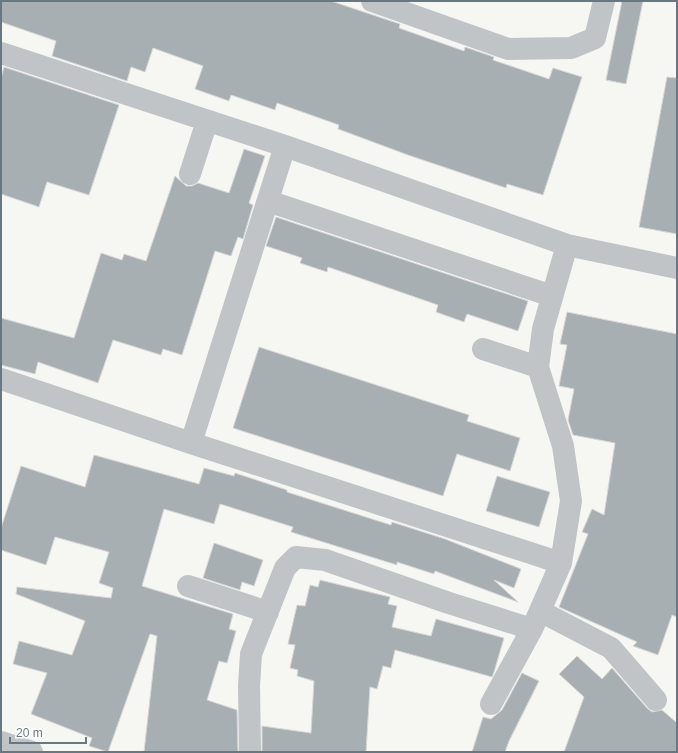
<svg xmlns="http://www.w3.org/2000/svg" width="678" height="753" font-family="Helvetica,sans-serif">
<rect width="100%" height="100%" fill="#f6f6f3"/>
<path fill="#a7afb3" stroke="#d8d7d6" d="M1 1H331L400 24 399 28 464 51 465 47 494 57 493 60 549 79 553 68 582 77 543 195 507 184 506 188 408 155 338 129 339 125 277 103 275 110 231 95 229 101 195 89 203 66 153 48 145 72 131 67 127 81 52 56 56 41 1 22Z
M622 1H643L626 84 606 80Z
M4 67 119 105 89 195 47 182 39 207 1 194V78Z
M667 77 677 78V234L639 227Z
M244 149 265 156 249 203 253 205 243 239 238 237 231 256 215 251 182 355 163 349 161 355 113 340 98 383 38 362 35 374 1 365V318L74 338 101 253 122 260 124 254 146 261 175 176 186 186H192L198 183 229 193Z
M276 217 528 301 518 331 467 314 464 322 436 312 438 305 328 267 327 272 300 263 302 258 266 246Z
M567 312 677 334V617L672 615 658 655 633 646 637 642 559 607 588 534 582 532 592 509 604 515 615 443 573 435 568 420 574 389 559 386 567 345 560 344Z
M259 347 469 415 467 421 520 438 510 471 457 454 443 496 233 428Z
M94 455 199 484 204 468 234 476 235 473 287 490V492L391 525 392 522 445 539 521 569 514 588 494 580 518 602 435 571 434 574 397 562V565L291 532 293 527 220 504 214 524 164 509 142 586 233 614 229 629 236 631 227 663 219 661 207 700 237 710 238 752H144L157 636 150 634 108 752 89 746 92 738 31 714 47 673 13 664 19 641 72 655 85 621 16 594 17 587 111 598 113 588 99 583 109 552 55 537 46 565 1 550V528L21 466 85 487Z
M497 476 550 492 539 527 486 511Z
M214 543 263 560 254 586 242 582 240 590 203 578Z
M320 580 390 597 388 604 397 606 392 627 431 636 436 619 504 638 494 672 492 677 395 650 391 668 383 666 377 689 370 687 366 752H262V726L311 733 314 681 297 676 298 670 290 668 295 645 288 644 297 605 305 606 310 585 318 587Z
M577 656 602 679 612 668 647 708 652 712 662 710 677 723V752H564L584 697 559 674Z
M522 673 539 681 509 741 505 752H472L483 717 491 719 502 710Z"/>
<g fill="none" stroke-linecap="round" stroke-linejoin="round">
<path stroke="#c0c4c7" stroke-width="22" d="M372 1 508 49 571 48 595 38 604 1
M1 53 285 146 567 245 677 268
M190 174 207 121
M268 201 552 296
M483 349 538 367
M1 379 191 443 561 563
M191 443 285 146
M188 586 268 612
M540 611 611 648 656 700
M491 704 532 629 561 563 571 501 563 446 538 367 543 329 567 245
M1 742 32 752
M250 752 249 686 251 654 285 568 296 557 325 560 449 603 532 629"/>
</g>
<rect width="678" height="753" fill="none" stroke="#677882" stroke-width="4"/>
<path d="M10 737v6h76v-6" fill="none" stroke="#677882" stroke-width="2"/>
<text x="16" y="737" font-size="12" fill="#677882" stroke="#ffffff" stroke-width="3" paint-order="stroke">20 m</text>
</svg>
